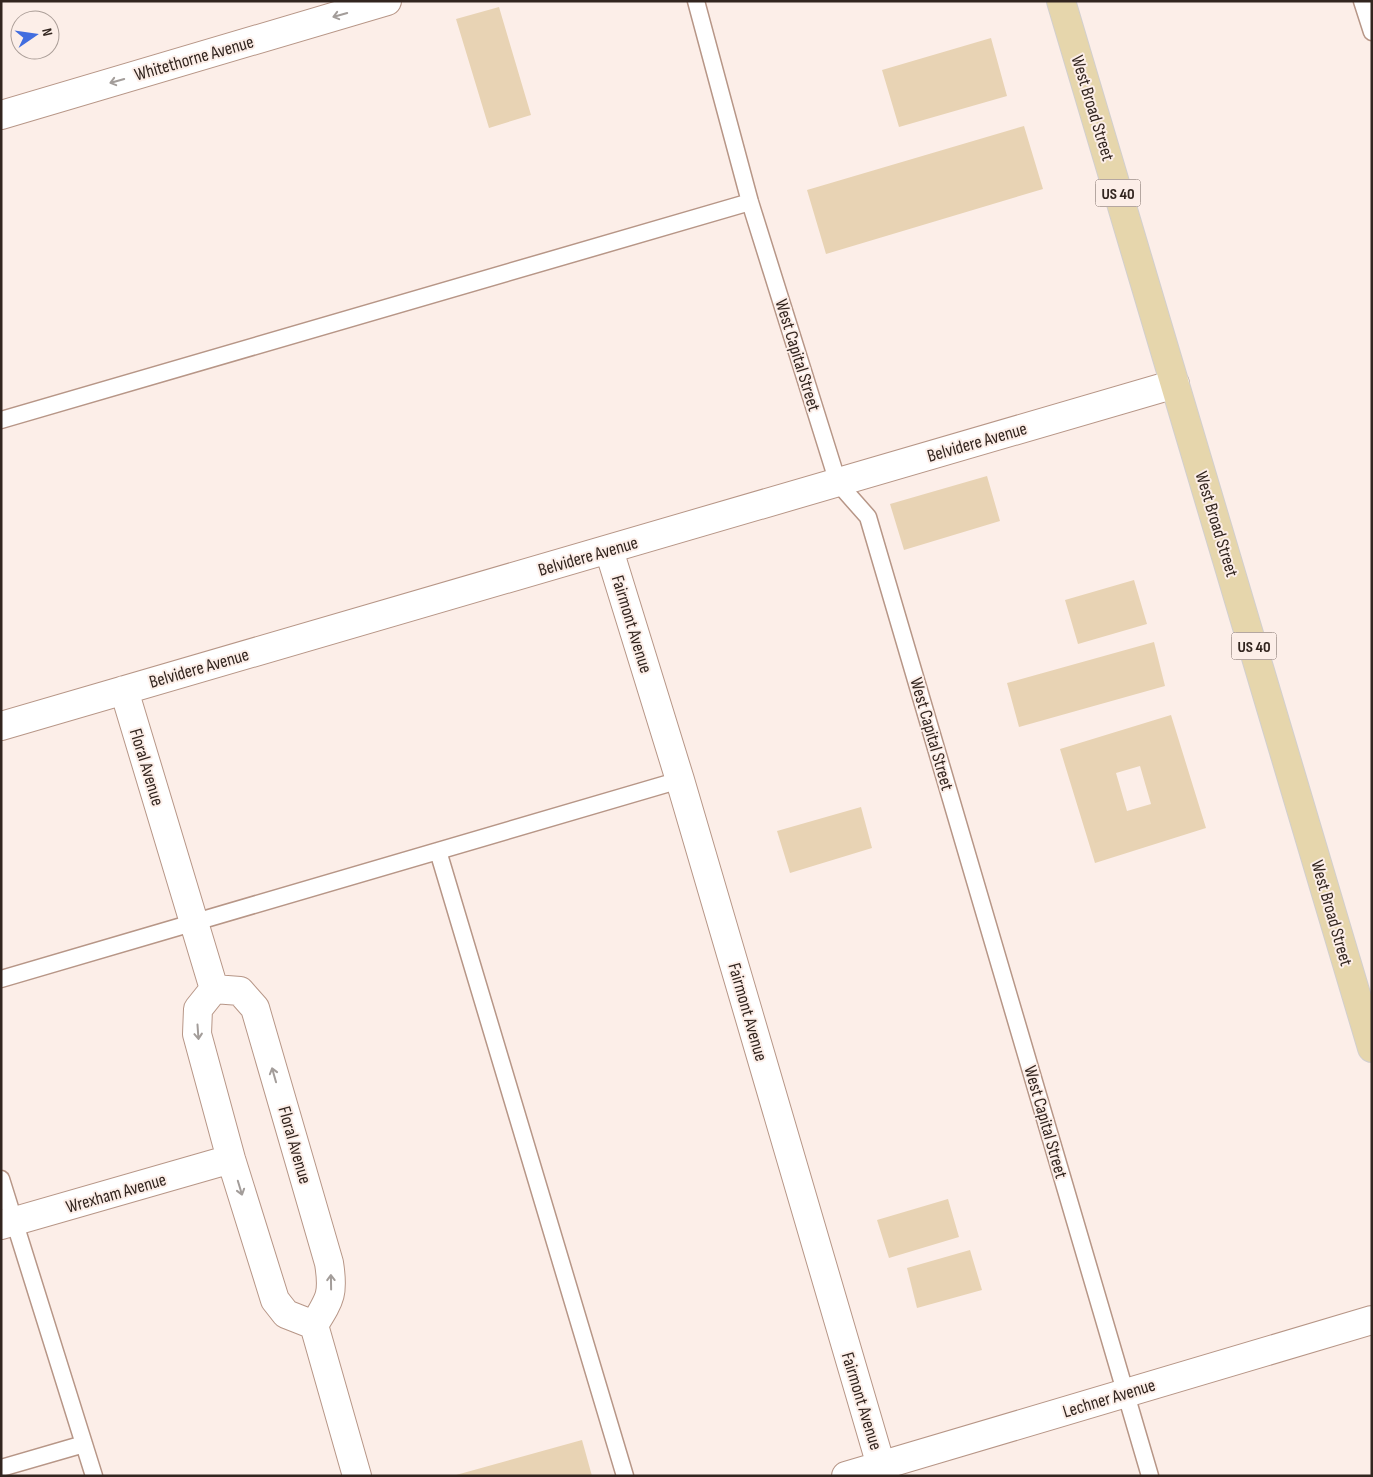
<svg xmlns="http://www.w3.org/2000/svg" width="1373" height="1477" font-family="'Sofia Sans Condensed',sans-serif">
<rect width="100%" height="100%" fill="#fceee8"/>
<path fill="#e8d3b4" fill-rule="evenodd" d="M499 7 531 115 489 128 456 19Z
M991 38 1007 96 899 127 882 70Z
M1024 126 1043 189 826 254 807 190Z
M987 476 1000 521 904 550 890 504Z
M1134 580 1147 624 1078 644 1065 600Z
M1154 642 1165 686 1019 727 1007 683Z
M1171 715 1206 828 1095 863 1060 749ZM1140 766 1151 804 1127 811 1116 773Z
M861 807 872 848 790 873 777 831Z
M948 1199 959 1237 889 1258 877 1220Z
M970 1250 982 1290 917 1308 907 1268Z
M582 1440 592 1476H456V1475Z"/>
<g fill="none" stroke-linecap="round" stroke-linejoin="round">
<defs>
<path id="service" d="M696 1 750 202 838 483 868 517 1150 1476
M1362 1 1372 32
M1 420 750 202
M438 851 625 1476
M1 979 680 780
M1 1179 94 1476
M1 1468 84 1444"/>
<path id="minor" d="M1 115 387 1
M609 550 680 780 884 1476
M124 690 214 989
M1 726 1175 384
M214 989 240 991 255 1008 329 1263C334 1294 330 1299 314 1325L357 1476
M214 989 198 1009 197 1034 231 1159 275 1300 286 1314 314 1325
M1 1225 231 1159
M846 1476 1372 1320"/>
<path id="primary" d="M1061 1 1372 1048"/>
</defs>
<use href="#service" stroke="#b79687" stroke-width="19"/>
<use href="#minor" stroke="#b79687" stroke-width="30"/>
<use href="#primary" stroke="#d2cfce" stroke-width="30"/>
<use href="#service" stroke="#fff" stroke-width="16"/>
<use href="#minor" stroke="#fff" stroke-width="28"/>
<use href="#primary" stroke="#e6d6ac" stroke-width="28"/>
</g>
<defs><path id="oneway-shaft" d="M-6 0H5M1.5-3L5.5 0L1.5 3" fill="none" stroke-width="1.6" stroke-linecap="round" stroke-linejoin="round" transform="scale(1.25)"/></defs>
<g stroke="#a39d9a">
<use href="#oneway-shaft" transform="translate(340 15) rotate(164)"/>
<use href="#oneway-shaft" transform="translate(117 81) rotate(164)"/>
<use href="#oneway-shaft" transform="translate(198 1032) rotate(86)"/>
<use href="#oneway-shaft" transform="translate(274 1075) rotate(-106)"/>
<use href="#oneway-shaft" transform="translate(240 1188) rotate(73)"/>
<use href="#oneway-shaft" transform="translate(331 1282) rotate(-91)"/>
</g>
<g text-anchor="middle" stroke-width="4" stroke-linejoin="round" paint-order="stroke">
<g fill="#fceee8" stroke="#6f615b" stroke-width="1">
<rect x="1095.5" y="179.5" width="45" height="27" rx="4"/>
<rect x="1231.5" y="632.5" width="45" height="27" rx="4"/>
</g>
<g font-size="16" font-weight="bold" fill="#32251f">
<text x="1118" y="199">US 40</text>
<text x="1254" y="652">US 40</text>
</g>
<g font-size="18" fill="#32251f" stroke="#fceee8">
<text transform="translate(194 58) rotate(-16)" y="6">Whitethorne Avenue</text>
<text transform="translate(1093 108) rotate(73)" y="6">West Broad Street</text>
<text transform="translate(798 355) rotate(73)" y="6">West Capital Street</text>
<text transform="translate(977 442) rotate(-16)" y="6">Belvidere Avenue</text>
<text transform="translate(1217 524) rotate(73)" y="6">West Broad Street</text>
<text transform="translate(588 556) rotate(-16)" y="6">Belvidere Avenue</text>
<text transform="translate(632 624) rotate(73)" y="6">Fairmont Avenue</text>
<text transform="translate(199 668) rotate(-16)" y="6">Belvidere Avenue</text>
<text transform="translate(932 734) rotate(74)" y="6">West Capital Street</text>
<text transform="translate(147 767) rotate(73)" y="6">Floral Avenue</text>
<text transform="translate(1332 913) rotate(74)" y="6">West Broad Street</text>
<text transform="translate(748 1012) rotate(74)" y="6">Fairmont Avenue</text>
<text transform="translate(1046 1122) rotate(74)" y="6">West Capital Street</text>
<text transform="translate(295 1145) rotate(74)" y="6">Floral Avenue</text>
<text transform="translate(116 1193) rotate(-16)" y="6">Wrexham Avenue</text>
<text transform="translate(1109 1398) rotate(-17)" y="6">Lechner Avenue</text>
<text transform="translate(862 1401) rotate(73)" y="6">Fairmont Avenue</text>
</g>
</g>
<rect width="1373" height="1477" fill="none" stroke="#32251f" stroke-width="5"/>
<g transform="translate(35 35) rotate(77)"><circle r="24" fill="#fceee8" stroke="#ab9e98"/>
<path d="M0-4L9 19L0 12L-9 19Z" fill="#416ddf"/>
<text y="-8" font-size="14" font-weight="bold" text-anchor="middle" fill="#32251f">N</text>
</g>
</svg>
